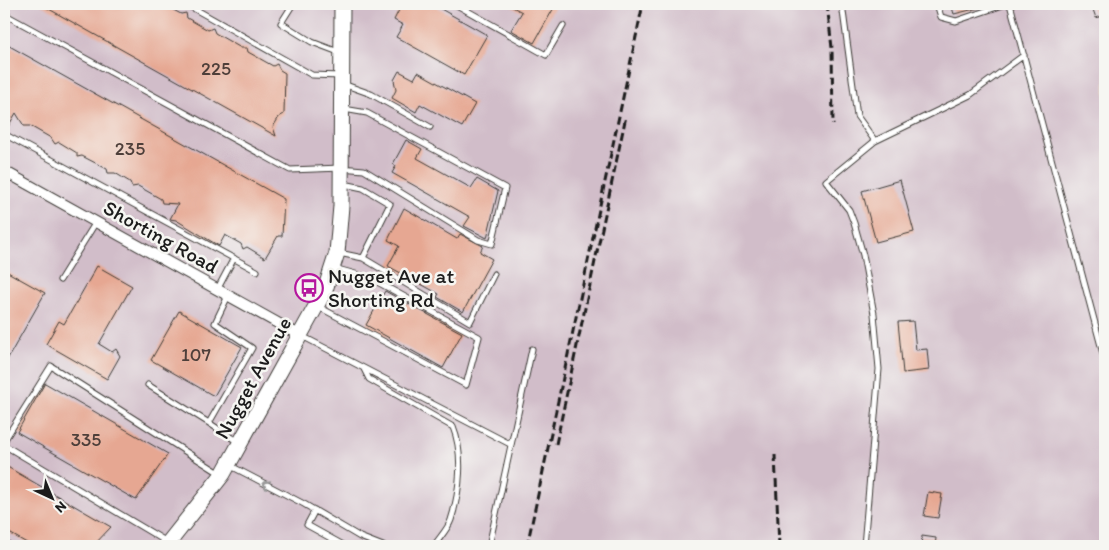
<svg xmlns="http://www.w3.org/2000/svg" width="1109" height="550" font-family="Itim,sans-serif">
<rect width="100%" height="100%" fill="#f6f6f2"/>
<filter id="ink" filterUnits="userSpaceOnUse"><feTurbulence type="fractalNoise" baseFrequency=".02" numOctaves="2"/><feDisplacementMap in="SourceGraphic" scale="10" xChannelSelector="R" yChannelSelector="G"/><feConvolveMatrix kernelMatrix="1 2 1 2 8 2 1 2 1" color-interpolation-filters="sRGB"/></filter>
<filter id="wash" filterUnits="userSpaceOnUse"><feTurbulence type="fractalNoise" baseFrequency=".0096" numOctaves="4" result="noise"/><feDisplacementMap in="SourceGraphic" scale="20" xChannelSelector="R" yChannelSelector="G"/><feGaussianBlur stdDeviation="1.12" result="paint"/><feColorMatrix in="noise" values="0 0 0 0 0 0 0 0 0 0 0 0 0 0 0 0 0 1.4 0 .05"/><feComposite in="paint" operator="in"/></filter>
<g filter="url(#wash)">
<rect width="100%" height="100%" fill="#efdfc0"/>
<path fill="#d1bdc9" d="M4 4H1105V546H4Z"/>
<g id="blocks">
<path fill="#e6a792" d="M40 4H162L181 14 186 13 187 18 208 30 213 28 215 33 241 48H247L248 52 273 66 277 64 280 70 285 73 284 114 279 117 273 127 276 136Z
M402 4H432L487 35 464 75 396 37 403 25 394 20Z
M507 4H556L534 43 511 30 522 12Z
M951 4H982L983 7 954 14Z
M1091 4H1105V15L1096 18Z
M4 43 284 199 282 236H278L265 258 247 247 243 249 241 244 225 235 219 246 176 220 170 219 178 204 162 203 161 199 138 186 132 187 130 182 115 173H108L107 169 82 156 77 157V153L59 142 55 144 51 138 30 126H24L16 113 6 130H4Z
M399 71 414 79 418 72 475 104 462 127 420 104 416 112 392 98 396 90 394 80Z
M406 140 422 149 417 158 471 188 477 179 498 191 487 238 464 226 470 217 392 173 396 166 393 164Z
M900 180 914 232 876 242 862 191Z
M404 208 457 239 460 234 483 246 480 252 492 259 463 312 437 297 439 294 388 266 399 246 388 240Z
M97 266 132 286 99 344 112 352 116 349 120 356 107 379 46 344 59 321 64 324Z
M4 270 45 293 4 365Z
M385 291 462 333 443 368 366 325Z
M179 311 242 347 214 396 151 360Z
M913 321 916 350 927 349 929 370 903 373 898 322Z
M45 383 168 454 136 500 17 432Z
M4 465 111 527 93 546H32L4 530Z
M928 492 942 494 938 518 924 516Z
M922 536 936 538 935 546H921Z"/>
</g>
</g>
<g filter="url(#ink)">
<use href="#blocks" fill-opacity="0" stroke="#3c3935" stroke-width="1"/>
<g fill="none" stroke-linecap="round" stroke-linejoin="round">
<defs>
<path id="lane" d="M186 4 312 75 340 76
M293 4 281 23 312 42 341 53
M455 4 546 55 563 26
M842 4 857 116 875 141
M937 4 941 17 956 21 1006 4
M1010 4 1105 361
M4 14 290 170 341 168 364 170 478 240 492 244 505 188 367 113 344 109
M343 84 371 94 430 127
M4 134 257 271
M339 253 363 258 390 204 363 188 344 184
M363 258 470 322 494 274
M60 280 96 222
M217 290 234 258
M228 296 215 323 252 348 209 423 238 442
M317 306 466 385 479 337 370 278 334 268
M302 336 510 444
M364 369 369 379 453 427C464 454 460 492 451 520 448 529 439 538 434 546
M148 385 209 423
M4 441 51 366 221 474
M4 445 167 542
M229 465 304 504 360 537 383 546
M315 510 307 525 345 546
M4 542 11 546
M489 546 532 349
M864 546 879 369 874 314 863 255 854 223 849 210 826 181 875 141 970 95 1024 55"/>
<path id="street" d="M4 171 301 336"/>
<path id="secondary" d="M166 546 223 474 325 290 337 253 341 206 342 4"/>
</defs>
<use href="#lane" stroke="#3c3935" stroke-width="7"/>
<use href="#street" stroke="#3c3935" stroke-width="12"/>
<use href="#secondary" stroke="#3c3935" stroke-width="17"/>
<use href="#lane" stroke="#fff" stroke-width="5"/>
<use href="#street" stroke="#fff" stroke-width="10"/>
<use href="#secondary" stroke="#fff" stroke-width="15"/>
<path stroke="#1c1c1c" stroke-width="3" stroke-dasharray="8 4" stroke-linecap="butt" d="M827 4 832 48 833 125
M556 444 626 116
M775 455 779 546
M527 546 643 4"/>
</g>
<defs><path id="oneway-chevron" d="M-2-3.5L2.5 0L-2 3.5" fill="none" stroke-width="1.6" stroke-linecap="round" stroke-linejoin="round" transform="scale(1.25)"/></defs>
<use stroke="#999" href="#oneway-chevron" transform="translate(266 484) rotate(-153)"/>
</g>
<defs>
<symbol id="bus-ring" viewBox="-11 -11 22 22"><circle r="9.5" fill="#f6f6f2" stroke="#b5179e" stroke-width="1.5"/><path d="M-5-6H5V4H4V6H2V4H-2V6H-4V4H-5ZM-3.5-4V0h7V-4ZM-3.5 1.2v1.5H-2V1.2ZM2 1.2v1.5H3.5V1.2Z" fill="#b5179e"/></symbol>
</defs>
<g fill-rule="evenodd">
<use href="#bus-ring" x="293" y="272" width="32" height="32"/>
</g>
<g text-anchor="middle" stroke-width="5" stroke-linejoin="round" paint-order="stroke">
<g font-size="19" fill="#4e3f3a">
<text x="216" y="75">225</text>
<text x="130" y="155">235</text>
<text x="196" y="361">107</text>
<text x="86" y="446">335</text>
</g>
<g font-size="21" fill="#1c1c1c" stroke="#f6f6f2">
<text transform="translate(161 237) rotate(29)" y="7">Shorting Road</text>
<text transform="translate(253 378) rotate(-61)" y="7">Nugget Avenue</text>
</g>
<g font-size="21" fill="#1c1c1c" stroke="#f6f6f2" text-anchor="start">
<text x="328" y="283">Nugget Ave at<tspan x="328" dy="24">Shorting Rd</tspan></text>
</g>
</g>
<rect width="1109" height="550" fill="none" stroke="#f6f6f2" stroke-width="20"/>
<g transform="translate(52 498) rotate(136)" stroke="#f6f6f2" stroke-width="4" paint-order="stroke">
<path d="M0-4L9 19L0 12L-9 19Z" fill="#1c1c1c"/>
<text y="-8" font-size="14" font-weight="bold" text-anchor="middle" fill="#1c1c1c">N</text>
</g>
</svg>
